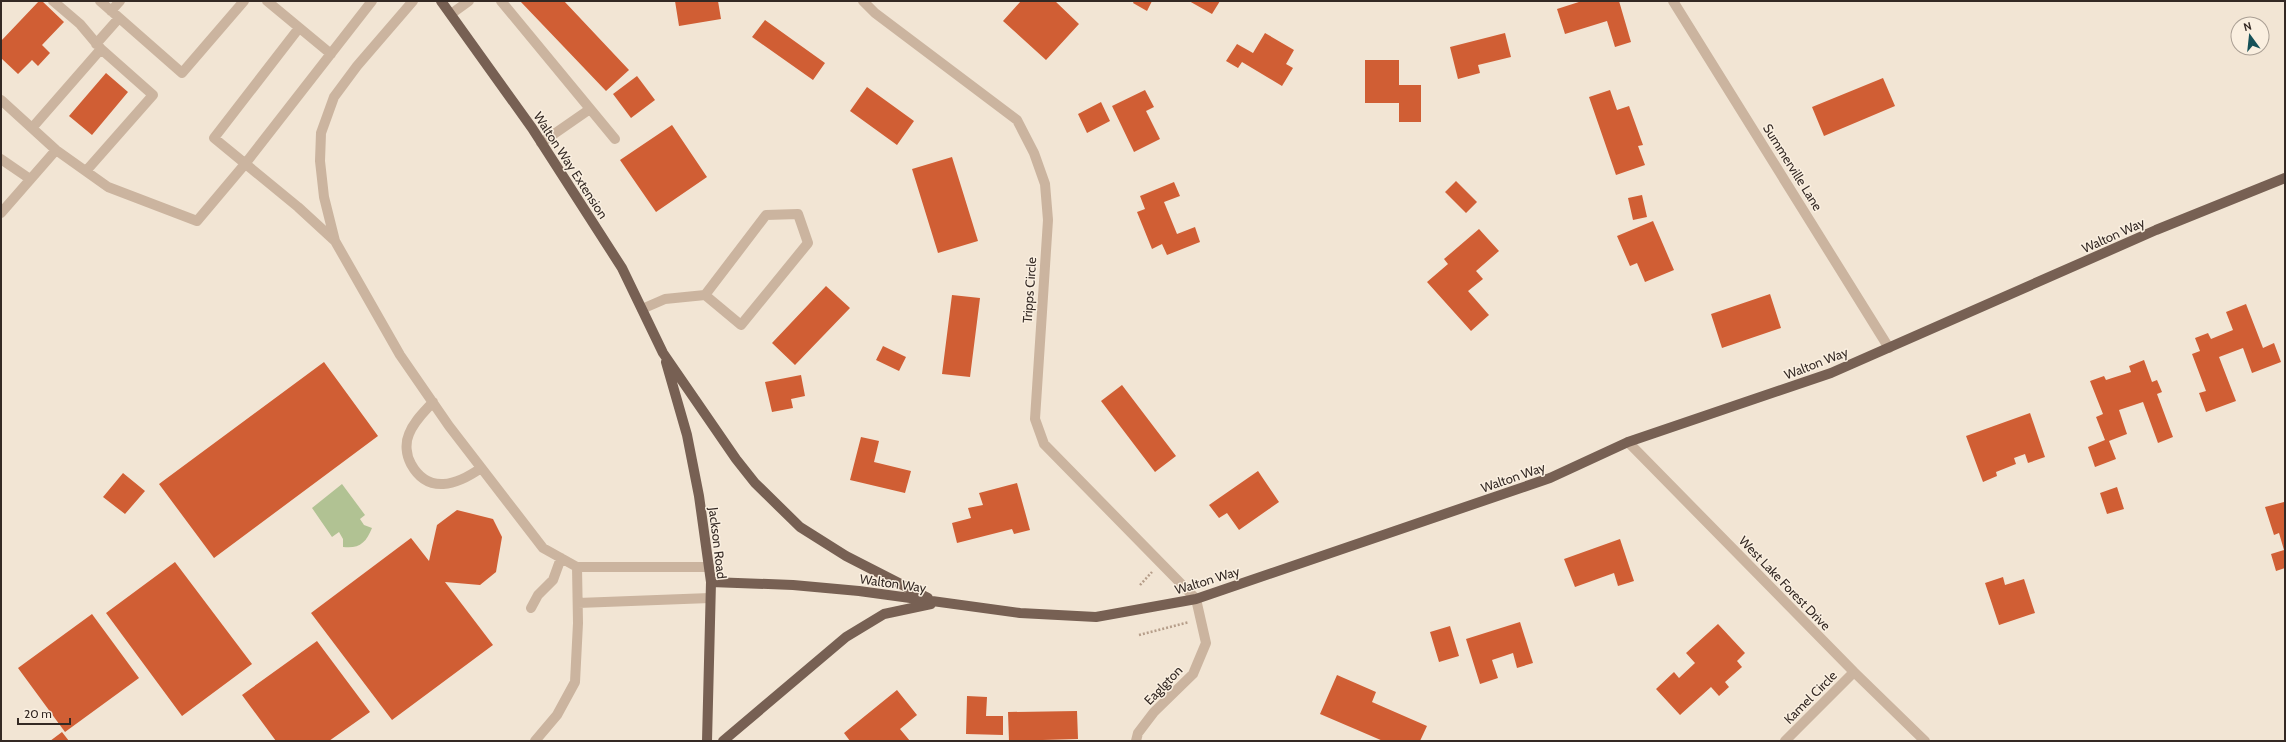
<svg xmlns="http://www.w3.org/2000/svg" width="2286" height="742" font-family="Cabin,sans-serif">
<rect width="100%" height="100%" fill="#f2e5d4"/>
<path fill="#b1c293" d="M342 484 365 515 360 519 364 525 372 528C366 543 359 549 343 547V539L339 532 332 537 312 508Z"/>
<path fill="#d05e34" d="M39 1H42L64 22 42 45 50 53 38 66 32 60 18 74 1 58V41Z
M520 1H564L629 70 606 91Z
M675 1H718L721 19 679 26Z
M1021 1H1055L1079 24 1046 60 1003 21Z
M1134 1H1152L1147 11 1133 3Z
M1189 1H1220L1212 14Z
M1582 1H1619L1631 42 1615 47 1607 21 1565 34 1557 9Z
M765 20 825 63 813 80 752 37Z
M1265 33 1294 50 1286 64 1293 68 1282 86 1242 62 1238 68 1226 61 1237 44 1253 53Z
M1505 33 1511 57 1478 65 1480 73 1458 79 1450 47Z
M1365 60H1399V85H1421V122H1399V103H1365Z
M106 73 128 92 92 135 69 116Z
M637 76 655 100 631 118 613 94Z
M1883 78 1895 106 1824 136 1812 107Z
M867 87 914 121 897 145 850 111Z
M1145 90 1154 107 1146 111 1160 139 1134 152 1112 106Z
M1610 90 1617 110 1629 106 1643 145 1638 146 1645 165 1616 175 1589 97Z
M1101 102 1110 121 1087 133 1078 114Z
M672 125 707 177 656 212 620 160Z
M952 157 978 241 938 253 912 169Z
M1456 181 1477 202 1466 213 1445 192Z
M1174 182 1180 196 1164 202 1177 234 1195 227 1200 242 1167 255 1162 244 1152 249 1137 212 1145 209 1140 196Z
M1642 195 1647 217 1633 220 1628 198Z
M1653 221 1674 270 1645 282 1637 263 1630 266 1617 236Z
M1479 229 1499 251 1476 271 1483 279 1468 291 1489 315 1471 331 1427 282 1448 264 1444 259Z
M826 286 850 308 795 365 772 343Z
M1770 294 1781 328 1722 348 1711 314Z
M952 295 980 298 970 377 942 374Z
M2246 304 2263 348 2274 343 2281 362 2252 373 2243 348 2219 357 2236 401 2206 412 2199 393 2206 391 2192 354 2200 351 2195 338 2208 333 2211 339 2233 330 2226 312Z
M883 346 906 357 899 371 876 360Z
M2144 360 2152 382 2157 380 2162 392 2157 394 2173 437 2158 443 2143 402 2119 410 2127 434 2109 441 2116 459 2095 467 2088 447 2105 440 2096 417 2103 414 2090 381 2104 376 2106 380 2131 372 2129 366Z
M324 362 378 436 214 558 159 484Z
M801 375 805 396 791 399 793 408 772 412 765 382Z
M1122 385 1176 456 1155 472 1101 401Z
M2030 413 2045 457 2028 463 2025 454 2014 458 2016 464 1996 472 1997 476 1983 482 1966 436Z
M861 437 879 441 874 462 911 471 905 493 850 480Z
M1258 471 1279 502 1239 530 1227 513 1219 518 1209 505Z
M123 473 145 491 125 514 103 497Z
M1017 483 1030 530 1014 534 1012 529 957 543 952 523 971 518 968 508 983 505 979 493Z
M2117 487 2124 509 2107 514 2100 493Z
M2284 502 2285 568 2276 571 2271 554 2284 550 2279 533 2274 535 2265 507Z
M457 510 493 519 502 537 496 572 480 585 445 582 493 645 392 720 311 613 411 538 429 561 437 525Z
M1620 539 1634 581 1618 586 1614 573 1575 587 1564 559Z
M175 562 252 664 182 716 106 613Z
M2003 577 2005 585 2024 579 2035 613 1999 625 1985 583Z
M92 614 139 678 65 732 18 668Z
M1520 622 1533 663 1517 668 1513 653 1492 660 1498 678 1480 684 1466 639Z
M1718 624 1745 653 1737 661 1742 667 1725 682 1729 687 1719 696 1711 687 1680 715 1656 689 1674 672 1679 678 1695 663 1686 653Z
M1450 626 1459 656 1439 662 1430 632Z
M317 641 370 712 329 741H276L242 695Z
M1337 675 1376 692 1372 702 1427 726 1420 741H1383L1320 714Z
M897 690 917 715 900 729 910 741H850L844 733Z
M967 696 987 697 986 716H1003V735L966 734Z
M1077 711 1078 739 1009 741 1008 712Z
M62 732 69 741H50Z"/>
<g fill="none" stroke-linecap="round" stroke-linejoin="round">
<path stroke="#b69e8a" stroke-width="2.5" stroke-dasharray="2 2" stroke-linecap="butt" d="M1140 585 1152 572
M1139 635 1189 622"/>
<path stroke="#cbb49f" stroke-width="10" d="M53 1 80 24 101 49
M100 1 182 73 244 1
M267 1 331 54
M413 1 357 66 334 97 321 133 320 161 324 197 335 241 400 355 449 426 543 548 577 567H709
M501 1 615 139
M863 1 875 13 1017 120 1034 153 1045 184 1048 220 1035 419 1044 444 1196 599 1206 643 1193 674 1154 712 1138 733 1136 741
M1673 1 1889 348
M111 11 120 1
M451 14 469 1
M299 28 214 138 298 207 335 241
M96 44 119 18
M1 100 56 150 108 187 197 221 245 164 372 1
M32 128 101 49 153 95 86 171
M541 143 590 109
M1 159 30 179
M1 213 56 150
M642 309 665 299 705 295 766 215 798 214 808 243 741 325 705 295
M433 402C424 412 414 421 409 434 405 443 406 455 411 464 428 495 457 485 481 468
M1628 442 1854 672 1925 741
M578 603 710 598
M531 608 538 595 553 580 561 558
M535 741 557 715 575 682 578 623 577 567
M1785 741 1854 672"/>
<path stroke="#776053" stroke-width="10" d="M441 1 532 128 622 268 663 353 736 459 755 483 800 527 846 556 928 598
M666 362 687 435 699 496 711 582 707 741
M711 582 793 585 859 591 1020 613 1096 617 1196 599 1550 478 1628 442 1831 373 2156 230 2285 178
M723 741 846 637 884 614 931 604"/>
</g>
<g text-anchor="middle" stroke-width="3" stroke-linejoin="round" paint-order="stroke">
<g font-size="13" fill="#342924" stroke="#faefe0">
<text transform="translate(571 165) rotate(57)" y="5">Walton Way Extension</text>
<text transform="translate(1793 167) rotate(58)" y="5">Summerville Lane</text>
<text transform="translate(2113 235) rotate(-24)" y="5">Walton Way</text>
<text transform="translate(1029 290) rotate(-86)" y="5">Tripps Circle</text>
<text transform="translate(1816 363) rotate(-21)" y="5">Walton Way</text>
<text transform="translate(1513 477) rotate(-19)" y="5">Walton Way</text>
<text transform="translate(718 543) rotate(83)" y="5">Jackson Road</text>
<text transform="translate(1207 580) rotate(-17)" y="5">Walton Way</text>
<text transform="translate(893 583) rotate(8)" y="5">Walton Way</text>
<text transform="translate(1785 583) rotate(46)" y="5">West Lake Forest Drive</text>
<text transform="translate(1163 685) rotate(-46)" y="5">Eaglgton</text>
<text transform="translate(1810 697) rotate(-45)" y="5">Kamel Circle</text>
</g>
</g>
<rect width="2286" height="742" fill="none" stroke="#342924" stroke-width="4"/>
<g transform="translate(2250 36) rotate(345)"><circle r="19" fill="#faefe0" stroke="#aba095"/>
<path d="M0-3L7 15L0 10L-7 15Z" fill="#165158"/>
<text y="-6" font-size="11" font-weight="bold" text-anchor="middle" fill="#342924">N</text>
</g>
<path d="M18 718v6h52v-6" fill="none" stroke="#342924" stroke-width="2"/>
<text x="24" y="718" font-size="12" fill="#342924" stroke="#faefe0" stroke-width="3" paint-order="stroke">20 m</text>
</svg>
